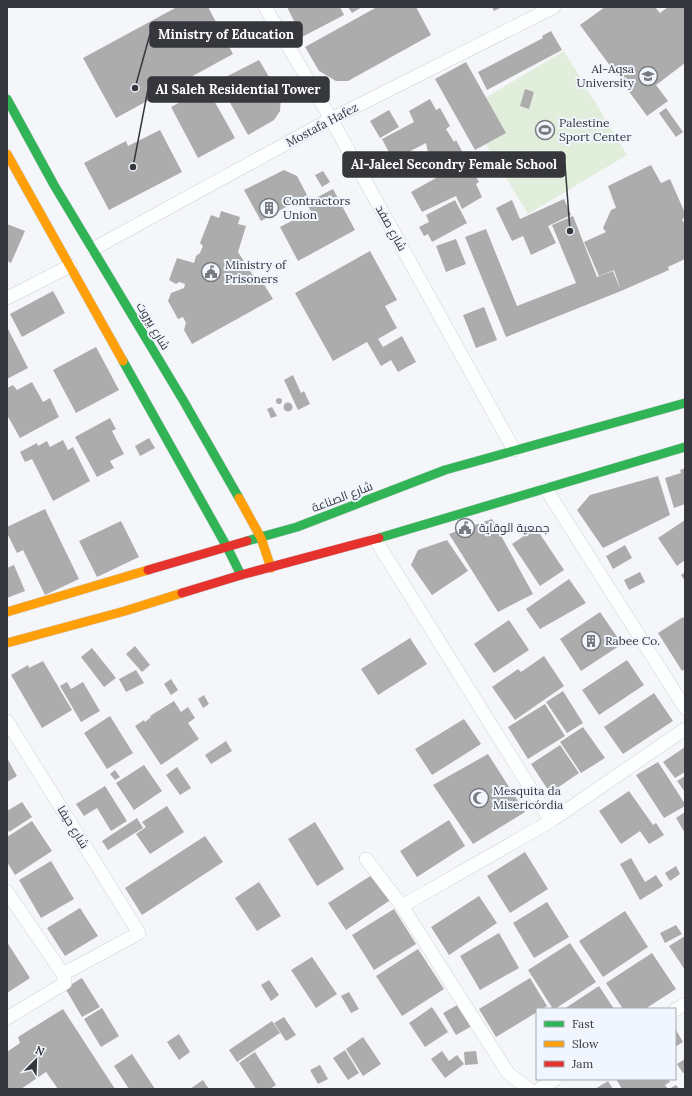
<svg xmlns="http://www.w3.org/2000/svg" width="692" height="1096" font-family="Lora,Cairo,serif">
<rect width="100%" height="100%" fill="#f4f6fa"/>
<path fill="#e0eedb" d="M564 51 627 155 528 214 465 110Z"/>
<path fill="#adacad" d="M177 7H208L233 54 116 118 83 58Z
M287 7H340L344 15 302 37Z
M348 7H362L352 13Z
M377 7H416L431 35 348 81H336L319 71 305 47Z
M492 7H502L494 11Z
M605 7H655L660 13 668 7H685V63L656 85 668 101 647 116 580 25Z
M551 31 562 50 487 90 478 72 543 38 542 36Z
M259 60 281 97 280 111 274 120 248 135 218 81Z
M466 62 506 133 475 150 435 79Z
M207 88 235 138 198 158 171 107Z
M525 89 534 92 529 109 520 106Z
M430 99 436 110 440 108 450 126 446 129 454 142 456 140 463 153 460 154 465 164 468 162 479 182 476 184 482 197 462 209 456 196 422 212 411 192 443 174 438 170 429 158 426 143 393 160 382 139 414 122 409 111Z
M666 108 683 132 676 137 659 113Z
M389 110 399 127 380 138 370 121Z
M160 130 182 172 109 210 84 163 126 141 128 146Z
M651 165 661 183 670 179 685 213V218L682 219 685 225V259L668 267 669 270 621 291 614 270 599 276 584 242 606 232 603 228 611 210 616 208 608 186Z
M284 170 297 176 307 195 261 221 244 190Z
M323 171 330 182 322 187 315 175Z
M333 189 355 230 298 261 280 227 311 211 306 203Z
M564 199 571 215 548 226 556 243 531 255 523 236 512 241 496 208 512 200 520 219Z
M455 200 467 223 432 242 428 234 424 236 419 227 429 222 426 215Z
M221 211 240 217 238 224 246 226 238 252 258 283 262 281 273 299 192 344 184 330 186 323 183 317 178 319 168 301 171 293 184 288 185 284 179 282 176 284 169 280 177 258 194 263 196 256 200 253 203 246 200 243 211 215 219 218Z
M573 216 597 277 613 271 621 291 506 337 465 237 486 229 517 306 576 283 552 225Z
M7 224 25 231 11 263 7 261Z
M456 239 466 264 446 272 436 246Z
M370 251 397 300 385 306 397 328 378 339 383 347 402 336 416 362 398 372 391 360 381 366 367 342 333 361 295 293Z
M53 291 65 313 22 337 10 314Z
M484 307 497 340 476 348 463 315Z
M7 327 28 368 7 379Z
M96 347 119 390 76 413 53 370Z
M293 375 301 393 304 391 310 404 298 410 284 380Z
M32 382 43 402 50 398 59 417 20 438 7 415V388L13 385 17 390Z
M276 401a3 3 0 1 1 6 0a3 3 0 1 1-6 0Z
M283.5 407a4.5 4.5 0 1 1 9 0a4.5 4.5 0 1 1-9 0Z
M272 407 277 416 271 418 267 409Z
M110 418 116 429 112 431 124 454 110 461 114 468 97 477 75 437Z
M149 438 155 448 140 456 135 446Z
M63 440 68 450 73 447 90 481 53 501 32 459 25 462 20 452 37 443 38 446 47 441 50 447Z
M685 468V504L674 508 665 478 681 473 680 470Z
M658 476 670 515 603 548 577 510 590 495Z
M45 509 79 579 45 595 23 550 17 553 7 533V527Z
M492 519 533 594 498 612 449 534Z
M685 520V560L677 566 658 538Z
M121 521 139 557 97 577 79 541Z
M536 528 564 570 540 586 512 544Z
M447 540 468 571 432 595 411 565 418 550Z
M625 545 632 558 613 569 606 556Z
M14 565 25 591 7 598V568Z
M640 572 645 582 629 590 624 580Z
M685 572V581L681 575Z
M569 579 586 603 540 629 526 609Z
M600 612 622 644 581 671 560 639Z
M683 617 685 620V669L682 671 658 633Z
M509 620 529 650 494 673 474 644Z
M410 638 427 664 378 695 361 669Z
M135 646 150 665 142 672 126 654Z
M92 648 116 678 104 687 81 657Z
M544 656 564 686 515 720 492 687 518 669 521 672Z
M627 660 644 685 599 715 582 690Z
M43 661 72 710 42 728 11 675 28 665 29 668Z
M136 670 144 683 126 692 119 679Z
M171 679 178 690 171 695 164 684Z
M67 682 71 689 83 682 100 711 81 722 60 686Z
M563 691 583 723 567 733 546 702Z
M654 693 673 721 623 754 604 727Z
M204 695 209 704 203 708 198 699Z
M174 701 181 712 188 707 195 718 188 723 199 739 161 765 135 726 144 720 145 722 151 717 150 716Z
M545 704 565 736 528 759 508 727Z
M110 716 133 753 107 769 84 733Z
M464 719 481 744 432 775 415 749Z
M583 727 605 758 581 773 560 742Z
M226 741 232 751 211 764 205 755Z
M560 745 579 773 550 793 531 764Z
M685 747V772L675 778 663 762Z
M488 754 525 812 473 844 433 785Z
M7 758 17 776 7 782Z
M658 762 685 804V806L664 818 636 775Z
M144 765 162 791 134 810 116 783Z
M177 767 191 788 180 795 166 775Z
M115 770 120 777 115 780 110 774Z
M685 776V792L677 781Z
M105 786 127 821 111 831 97 808 84 816 76 804Z
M629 791 653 825 656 823 664 835 649 844 640 831 621 844 599 811Z
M22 802 32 817 9 832 7 828V811Z
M167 806 184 832 150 854 136 834 146 827 142 822Z
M685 812V833L676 818Z
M137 818 143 828 108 850 102 841Z
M449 820 465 846 417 877 400 851Z
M32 821 52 851 15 875 7 862V837Z
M315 822 344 869 317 886 288 839Z
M205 836 223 862 142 915 125 888Z
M525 852 548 889 510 913 487 876Z
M631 858 645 882 656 875 663 886 640 900 620 864Z
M51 861 74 899 41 918 19 880Z
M676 866 680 874 670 881 665 873Z
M375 873 392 899 346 930 328 903Z
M259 882 281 916 257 931 235 898Z
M479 896 497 923 449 955 431 927Z
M547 902 569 937 534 958 513 923Z
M80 908 98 936 65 956 47 928Z
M394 909 416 944 374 970 352 935Z
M625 911 648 947 603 977 579 941Z
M676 925 682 934 665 943 660 933Z
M499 933 519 968 480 990 460 956Z
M685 936V970L669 946Z
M7 942 30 978 7 993Z
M570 943 596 982 555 1009H553L528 970Z
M418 949 444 989 402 1016 376 976Z
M652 953 676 989 645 1009H623L606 983Z
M312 957 337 994 316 1008 291 970Z
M82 978 100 1007 82 1017 65 988Z
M530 978 547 1006 542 1009H537V1012L496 1037 479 1009Z
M269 980 279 995 271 1001 261 985Z
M599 986 614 1009H564Z
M349 992 359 1009 351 1013 341 996Z
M459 1004 472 1026 456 1035 443 1013Z
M432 1007 448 1032 425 1047 409 1023Z
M102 1008 119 1036 101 1047 84 1019Z
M63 1009 115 1089H58L46 1072 21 1089H7V1052L20 1043 18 1037Z
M284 1017 296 1035 286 1041 274 1023Z
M272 1021 280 1033 237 1062 229 1050Z
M676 1030 683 1042 675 1047V1031Z
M179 1034 190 1052 179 1060 167 1042Z
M363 1037 381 1064 363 1076 346 1049Z
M345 1050 359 1073 348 1080 333 1058Z
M442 1051 449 1061 457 1055 464 1064 445 1078 431 1059Z
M476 1051 478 1064 465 1065 464 1052Z
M255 1052 276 1085 270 1089H256L239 1063Z
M132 1054 155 1089H129L114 1066Z
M685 1059V1072L683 1073 677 1064Z
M320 1065 328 1079 318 1084 310 1070Z
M616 1079H668L670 1082 665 1085 668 1089H622Z
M203 1080 209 1089H190Z
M608 1081 613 1089H595Z
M676 1085 679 1089H669Z"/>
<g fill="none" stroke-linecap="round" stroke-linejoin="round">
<defs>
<path id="street" d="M265 7 331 119 514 450
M93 249 331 119 554 7
M7 298 70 266
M546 489 685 708
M375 539 551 821
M7 721 139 933 63 974
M366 859 402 906 508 1073 529 1089
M7 892 63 974 65 983 7 1018
M402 906 551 821 685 729
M675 1010 685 1004
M539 1089 556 1079"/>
<path id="fast" d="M7 99 54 185 183 400 239 498
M123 361 227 547 241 575
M379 538 685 447
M247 541 297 527 445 470 685 403"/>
<path id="slow" d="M7 154 123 361
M239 498 261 538 271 568
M7 612 148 570
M7 643 125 611 182 593"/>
<path id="jam" d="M148 570 247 541
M182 593 241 575 379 538"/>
</defs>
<use href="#street" stroke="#d1d3d7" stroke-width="14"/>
<use href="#fast" stroke="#d1d3d7" stroke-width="10"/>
<use href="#slow" stroke="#d1d3d7" stroke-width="10"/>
<use href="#jam" stroke="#d1d3d7" stroke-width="10"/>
<use href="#street" stroke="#fdfefe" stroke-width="13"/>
<use href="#fast" stroke="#30b455" stroke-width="9"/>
<use href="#slow" stroke="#ff9f0a" stroke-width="9"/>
<use href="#jam" stroke="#e5322d" stroke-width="9"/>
</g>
<defs>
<symbol id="university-ring" viewBox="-11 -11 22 22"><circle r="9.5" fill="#f0f5fe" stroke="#787a7e" stroke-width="1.5"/><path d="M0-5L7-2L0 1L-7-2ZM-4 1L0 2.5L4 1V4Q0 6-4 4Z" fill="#787a7e"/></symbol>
<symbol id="stadium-ring" viewBox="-11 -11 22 22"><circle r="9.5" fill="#f0f5fe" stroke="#787a7e" stroke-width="1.5"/><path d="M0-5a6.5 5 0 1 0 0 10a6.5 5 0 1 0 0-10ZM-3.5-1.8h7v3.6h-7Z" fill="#787a7e"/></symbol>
<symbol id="building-ring" viewBox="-11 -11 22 22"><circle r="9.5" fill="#f0f5fe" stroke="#787a7e" stroke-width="1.5"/><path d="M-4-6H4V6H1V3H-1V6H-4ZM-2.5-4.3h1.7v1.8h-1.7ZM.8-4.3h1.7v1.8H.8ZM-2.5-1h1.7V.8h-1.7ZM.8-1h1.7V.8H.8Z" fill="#787a7e"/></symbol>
<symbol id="civic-ring" viewBox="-11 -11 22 22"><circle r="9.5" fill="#f0f5fe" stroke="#787a7e" stroke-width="1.5"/><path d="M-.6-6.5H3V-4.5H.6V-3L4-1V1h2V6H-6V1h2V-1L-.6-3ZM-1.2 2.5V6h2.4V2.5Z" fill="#787a7e"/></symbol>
<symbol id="mosque-ring" viewBox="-11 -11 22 22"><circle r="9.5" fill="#f0f5fe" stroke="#787a7e" stroke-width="1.5"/><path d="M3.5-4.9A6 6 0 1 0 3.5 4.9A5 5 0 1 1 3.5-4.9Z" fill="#787a7e"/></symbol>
</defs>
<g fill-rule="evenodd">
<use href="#university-ring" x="637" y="65" width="22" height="22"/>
<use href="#stadium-ring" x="534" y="119" width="22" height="22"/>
<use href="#building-ring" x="258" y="197" width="22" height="22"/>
<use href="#civic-ring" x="200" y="261" width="22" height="22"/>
<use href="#civic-ring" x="454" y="517" width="22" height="22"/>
<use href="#building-ring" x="580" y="630" width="22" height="22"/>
<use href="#mosque-ring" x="468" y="787" width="22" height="22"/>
</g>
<g text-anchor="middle" stroke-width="4" stroke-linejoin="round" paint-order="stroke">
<g font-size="12" fill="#35373c" stroke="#f0f5fe" text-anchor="start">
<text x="634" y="73" text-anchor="end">Al-Aqsa<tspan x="634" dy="14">University</tspan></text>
<text x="559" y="127">Palestine<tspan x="559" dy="14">Sport Center</tspan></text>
<text x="283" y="205">Contractors<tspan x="283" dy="14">Union</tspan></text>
<text x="225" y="269">Ministry of<tspan x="225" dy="14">Prisoners</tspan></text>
<text x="479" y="532">جمعية الوقاية</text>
<text x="605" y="645">Rabee Co.</text>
<text x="493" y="795">Mesquita da<tspan x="493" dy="14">Misericórdia</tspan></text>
</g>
<g font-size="12" fill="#35373c" stroke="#f0f5fe">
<text transform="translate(322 125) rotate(-28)" y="4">Mostafa Hafez</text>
<text transform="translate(391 228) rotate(61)" y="4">شارع صفد</text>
<text transform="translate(153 326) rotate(59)" y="4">شارع بيروت</text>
<text transform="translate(342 497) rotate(-21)" y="4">شارع الصناعة</text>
<text transform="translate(73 827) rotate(58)" y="4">شارع حيفا</text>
</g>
</g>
<path fill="none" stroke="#35373c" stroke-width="1.5" d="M135 88L150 34M133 167L148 89M570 231L565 164"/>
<g fill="#35373c" stroke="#f0f5fe" stroke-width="1.5">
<circle cx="135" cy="88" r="4"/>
<circle cx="133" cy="167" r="4"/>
<circle cx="570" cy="231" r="4"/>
</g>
<g fill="#35373c" stroke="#35373c" stroke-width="1.5">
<rect x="150" y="22" width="152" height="25" rx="4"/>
<rect x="148" y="77" width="181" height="25" rx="4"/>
<rect x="343" y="152" width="222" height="25" rx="4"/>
</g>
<g font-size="13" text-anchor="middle" font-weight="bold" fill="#fff">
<text x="226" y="39">Ministry of Education</text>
<text x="238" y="94">Al Saleh Residential Tower</text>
<text x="454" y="169">Al-Jaleel Secondry Female School</text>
</g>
<rect width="692" height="1096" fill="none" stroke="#35373c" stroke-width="16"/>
<rect x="536" y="1008" width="140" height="72" fill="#f0f5fe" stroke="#a5a9b0"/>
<rect x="544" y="1021" width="20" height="6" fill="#30b455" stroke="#a5a9b0"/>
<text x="572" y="1028" font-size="12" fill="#35373c">Fast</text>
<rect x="544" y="1041" width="20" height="6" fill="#ff9f0a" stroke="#a5a9b0"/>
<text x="572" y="1048" font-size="12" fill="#35373c">Slow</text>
<rect x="544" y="1061" width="20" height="6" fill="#e5322d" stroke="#a5a9b0"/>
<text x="572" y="1068" font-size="12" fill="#35373c">Jam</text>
<g transform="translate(36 1060) rotate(23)" stroke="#f0f5fe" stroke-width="3" paint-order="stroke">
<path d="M0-3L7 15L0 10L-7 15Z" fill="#35373c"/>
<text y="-6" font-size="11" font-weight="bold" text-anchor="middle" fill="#35373c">N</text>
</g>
</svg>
